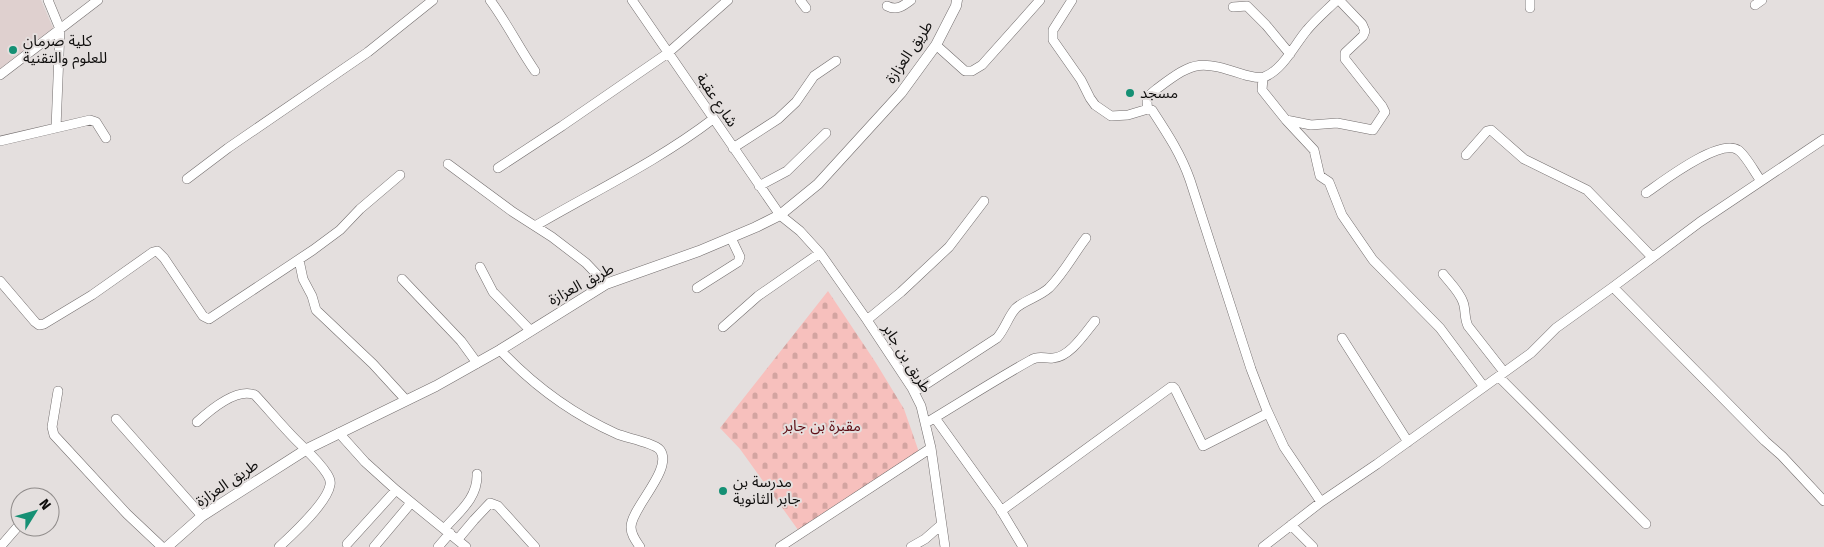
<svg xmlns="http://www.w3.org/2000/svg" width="1824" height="547" font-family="'Fira Sans','Noto Sans Arabic',sans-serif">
<defs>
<pattern id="cemetery-stones" width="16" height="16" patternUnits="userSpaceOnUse" patternTransform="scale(1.25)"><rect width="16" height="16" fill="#f7c0bd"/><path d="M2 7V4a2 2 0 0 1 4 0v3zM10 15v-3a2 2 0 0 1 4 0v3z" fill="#d3a4a1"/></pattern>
</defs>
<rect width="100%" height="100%" fill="#e4dfde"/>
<path fill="#dfd0cf" d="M0 0H41L53 28 0 73Z"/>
<path fill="url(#cemetery-stones)" d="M828 291 876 363 904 409 920 455 801 534 740 449 720 428Z"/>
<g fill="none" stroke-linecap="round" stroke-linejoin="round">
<defs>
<path id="minor" d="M48 0 60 29 56 128
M490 0C507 23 519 48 535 71
M632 0 780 215 800 231 820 253 867 320 912 388 921 406 931 448 945 547
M800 0 806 8
M1072 0 1053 30V40L1081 80 1090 98 1095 105 1111 116 1128 115 1148 109 1152 110C1167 133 1181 154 1190 180L1251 369 1266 408 1284 447 1321 502
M1755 5 1762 0
M887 6C897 11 903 6 911 0
M1233 7 1247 6 1266 25 1290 54
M1530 8V0
M936 45 965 71H972L982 65 1040 0
M0 75 98 0
M1263 78 1262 90 1286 120 1314 150 1320 176 1329 182 1342 215 1373 260 1440 328 1484 387
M1148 109C1145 97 1149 95 1158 88 1196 59 1201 61 1245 75 1251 76 1258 79 1264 77 1283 70 1295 44 1307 30 1316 19 1327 10 1337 0
M1286 120 1311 125 1337 123 1373 130 1385 112 1382 106 1345 59V53L1363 36 1365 31 1362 24 1339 0
M0 141 90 120 96 122 106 138
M733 148 778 119 796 102 814 76 836 61
M1466 155 1487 131 1491 130 1524 159 1587 190 1652 257
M448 164 513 212 552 237 586 263 606 284
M498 168 562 126 668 53 728 0
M187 179 228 148 368 52 433 0
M759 186 787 171 826 133
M1646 193C1662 182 1719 138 1738 150 1745 154 1755 173 1761 181
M535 226C595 191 658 161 713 119
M299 260 303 279 312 296 316 310 373 364 406 400
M480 267 493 292 530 330
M1443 274C1450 283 1459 291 1463 302 1466 310 1464 318 1468 326L1504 372
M402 279 461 341 477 363
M0 281 35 322 39 325 44 324 92 295 153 252 157 251 164 258 203 316 209 319 313 250 340 230 360 209 400 175
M1613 287 1765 441 1782 456 1824 501
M697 288 738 262 740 257 731 238
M867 320 901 292 949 247 984 201
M723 327 758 296 820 253
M1342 338 1408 442
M500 350C534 386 572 414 617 434 627 438 654 443 660 450 674 469 631 508 631 527 631 535 636 541 640 547
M1499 377 1646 524
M58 391 52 427 54 435 127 514 162 547
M914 392 997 338C1005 329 1009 315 1016 308 1025 300 1039 297 1049 288 1064 273 1073 255 1086 238
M935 418 999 507 1023 547
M116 419 202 516
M197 422C209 411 237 387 255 395 269 410 282 426 296 440 307 451 319 461 327 474 329 477 331 481 330 485 327 503 293 534 279 547
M926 423C961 402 995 380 1031 360 1039 355 1045 359 1053 358 1070 357 1085 333 1095 321
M339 433 365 462 396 490 466 547
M1001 511 1171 387H1173L1175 389 1203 446 1268 413
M1291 525 1313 547
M444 529C459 512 478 498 477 474
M458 539 474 520 490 503 498 506 535 547
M347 544 396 490
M0 547 20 524
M374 547 411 503
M438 547 450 533
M780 547 931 448
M911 547 925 539 941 525
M1263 547 1321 502 1377 464 1531 353 1556 328 1613 287 1700 222 1824 139"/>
<path id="tertiary" d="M167 547 202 516 307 449 436 386 500 350 606 284 699 251 756 227 780 215 818 184 901 93 936 45 956 6 957 0"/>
</defs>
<use href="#minor" stroke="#736e6e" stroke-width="10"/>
<use href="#tertiary" stroke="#736e6e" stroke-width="11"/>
<use href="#minor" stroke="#fff" stroke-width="9"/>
<use href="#tertiary" stroke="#fff" stroke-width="10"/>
</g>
<g fill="#159074" stroke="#e4dfde" stroke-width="2">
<circle cx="13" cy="50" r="5"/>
<circle cx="1130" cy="93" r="5"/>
<circle cx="723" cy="491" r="5"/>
</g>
<g text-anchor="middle" stroke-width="4" stroke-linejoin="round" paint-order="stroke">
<g font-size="15" fill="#0f0e0d" stroke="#e4dfde" text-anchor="start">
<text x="23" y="46">كلية صرمان<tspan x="23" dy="17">للعلوم والتقنية</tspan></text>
<text x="1140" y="98">مسجد</text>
<text x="733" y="487">مدرسة بن<tspan x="733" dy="17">جابر الثانوية</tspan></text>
</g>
<g font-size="15" fill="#0f0e0d" stroke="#e4dfde">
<text transform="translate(909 52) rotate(-56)" y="5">طريق العزازة</text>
<text transform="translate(717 100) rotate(56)" y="5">شارع عقبة</text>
<text transform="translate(581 284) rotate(-28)" y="5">طريق العزازة</text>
<text transform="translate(907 358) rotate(58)" y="5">طريق بن جابر</text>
<text transform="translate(227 483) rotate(-34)" y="5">طريق العزازة</text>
</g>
<g font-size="15" fill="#5d0e15" stroke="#e4dfde">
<text x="822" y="431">مقبرة بن جابر</text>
</g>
</g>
<g transform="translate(35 512) rotate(53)"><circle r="24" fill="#e4dfde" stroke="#8f8b8a"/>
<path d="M0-4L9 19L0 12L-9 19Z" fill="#159074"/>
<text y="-8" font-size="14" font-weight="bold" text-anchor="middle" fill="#0f0e0d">N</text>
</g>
</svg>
